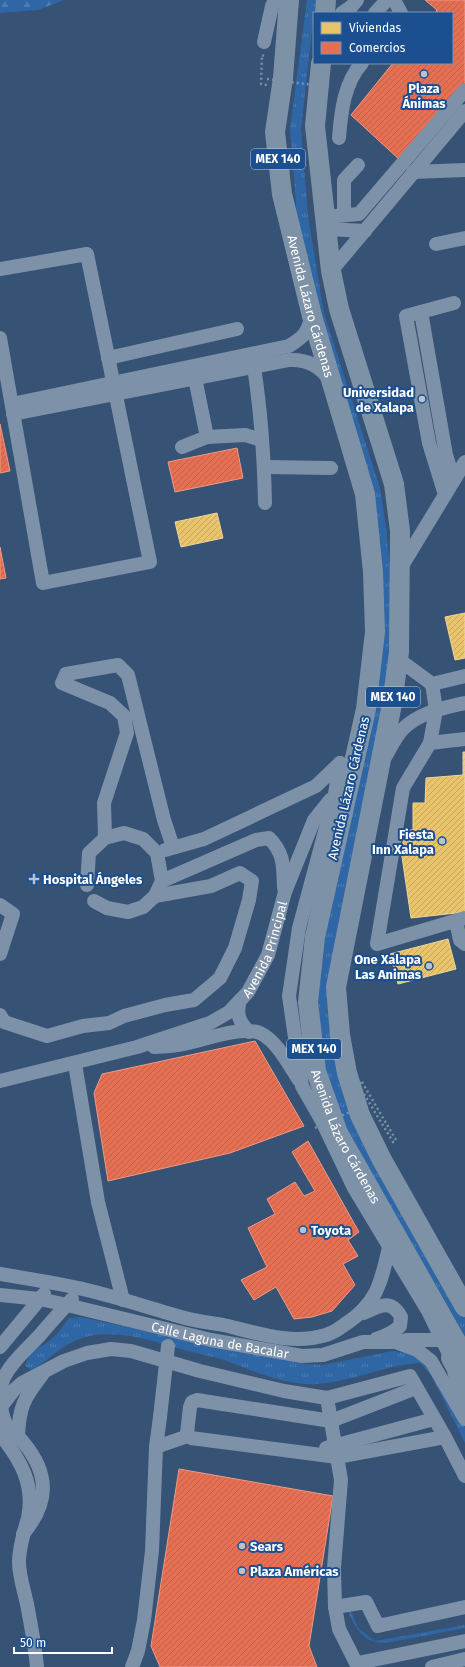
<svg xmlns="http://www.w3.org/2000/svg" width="465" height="1667" font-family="'Fira Sans',sans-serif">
<defs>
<pattern id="grass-tufts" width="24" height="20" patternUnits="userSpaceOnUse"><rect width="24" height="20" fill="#2f66a5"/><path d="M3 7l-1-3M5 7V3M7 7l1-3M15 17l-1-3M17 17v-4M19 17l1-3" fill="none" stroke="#4e7db2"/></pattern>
<pattern id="forest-firs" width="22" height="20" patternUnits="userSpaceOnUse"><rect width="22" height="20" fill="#2f66a5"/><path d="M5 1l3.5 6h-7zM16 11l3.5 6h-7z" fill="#4e7db2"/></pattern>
<pattern id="homes-hatch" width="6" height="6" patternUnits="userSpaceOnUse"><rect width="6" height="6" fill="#e9c46a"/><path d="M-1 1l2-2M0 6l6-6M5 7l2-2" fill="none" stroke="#c2a662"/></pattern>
<pattern id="shops-hatch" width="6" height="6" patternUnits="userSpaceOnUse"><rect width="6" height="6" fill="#e76f51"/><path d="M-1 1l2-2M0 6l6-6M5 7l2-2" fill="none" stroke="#b86450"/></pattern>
</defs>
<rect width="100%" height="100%" fill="#365274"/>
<path fill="url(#grass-tufts)" d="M307 0H317L315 13H314L301 129 308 216 324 313 380 488 387 533 396 651 346 911 341 1067 465 1309V1336L345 1127 321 1070 314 1000 330 897 369 708 370 494 314 314 297 216 290 129Z
M81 1317 228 1349 307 1364 323 1365 392 1351 409 1353 423 1359 436 1375 465 1427V1443L431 1375 420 1363C381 1365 345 1386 305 1384 276 1382 253 1371 227 1361 216 1357 203 1355 192 1352 157 1343 119 1327 82 1338 64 1343 49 1360 32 1370L25 1366C33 1344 36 1352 50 1340 58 1334 63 1326 69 1318Z
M349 1607 358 1628 375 1641 465 1625V1628L386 1643C362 1643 355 1628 347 1608Z"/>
<path fill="url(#forest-firs)" d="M0 0H64L38 10 0 13Z"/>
<path fill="url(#homes-hatch)" stroke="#f0d697" d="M217 513 223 538 181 547 175 522Z
M465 613V658L455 660 445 617Z
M463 752H465V912L411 918 401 850 406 830H413V803H425L426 778 463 775Z
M448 939 456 969 398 984 390 954Z"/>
<path fill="url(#shops-hatch)" stroke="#ee9a85" d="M425 0H465V85L402 162 351 115 393 63H452V13H435L437 10Z
M0 424 10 471 0 473Z
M237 448 243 478 175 492 168 462Z
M0 547 6 578 0 579Z
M255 1041 304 1126 230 1153 108 1181 94 1093 102 1074Z
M308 1141 359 1232 348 1240 358 1256 343 1264 355 1285 332 1311 312 1317 294 1319 276 1287 254 1300 241 1280 267 1267 248 1228 275 1214 267 1199 295 1182 304 1196 315 1191 292 1152Z
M179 1469 333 1496 309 1646 317 1667H160L151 1646Z"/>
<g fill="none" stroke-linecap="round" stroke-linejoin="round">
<path stroke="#7d92a8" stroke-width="2.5" stroke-dasharray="2 3" stroke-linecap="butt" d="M264 56 262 55 261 84 267 85
M362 1082 396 1140 393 1142 358 1084Z"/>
<g stroke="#7d92a8" stroke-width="14">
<path d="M394 0 401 13"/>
<path d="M342 13 352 6 357 0"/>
<path d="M375 13 387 0"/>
<path d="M264 42 272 6 275 0"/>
<path d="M339 138C341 112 344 83 362 63"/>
<path d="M413 172 465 170"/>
<path d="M344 215V180L358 165"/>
<path d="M325 217 359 214 465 90"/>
<path d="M327 229 365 231"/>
<path d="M436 244 465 238"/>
<path d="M0 269 87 254 150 562 43 583 0 338"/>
<path d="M331 271 465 111"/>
<path d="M421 312 446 455 454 480"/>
<path d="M108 358 237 329"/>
<path d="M254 367C261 412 264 457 265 503"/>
<path d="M195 378 207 437"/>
<path d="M12 404 289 346C305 336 307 333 312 316"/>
<path d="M13 414 289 360C306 359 319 365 329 379"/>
<path d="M182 447 207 437 245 435 262 440"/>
<path d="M265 467 331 468"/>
<path d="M445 495 429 443 406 316 454 303"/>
<path d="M400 569 465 462"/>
<path d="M398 659 432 684 465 676"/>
<path d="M432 684 436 710 430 743 403 788 377 944 465 918"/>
<path d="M430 743 465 739"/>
<path d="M385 757C390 749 395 738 402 730 418 713 443 708 465 703"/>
<path d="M340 763 335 794 299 928 289 996 302 1086 322 1121 354 1188 428 1311 451 1358 459 1392 465 1403"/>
<path d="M105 838 104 803 127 733 124 716 110 703 62 683 66 674 118 665 128 675 164 820 173 847"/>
<path d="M165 850 204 839 316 786 340 763"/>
<path d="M162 881 256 840 269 838C285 854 283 867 284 888"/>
<path d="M87 885 89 853 105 838 124 833 143 839 157 853 162 881 155 896 143 907 128 912 107 908 94 901"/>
<path d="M0 905 13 914 0 954"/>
<path d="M456 921 460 940 465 944"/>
<path d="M240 1000C236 1014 239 1022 249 1032"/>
<path d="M0 1015 4 1022 47 1036 83 1026 109 1023 124 1016 165 1005 194 1000 220 978 235 948 249 900 252 881 240 873 211 886 155 896"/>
<path d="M154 1047C162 1046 170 1047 178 1045 199 1042 240 1025 260 1033 277 1041 289 1065 299 1080"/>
<path d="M75 1064 98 1202 123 1300"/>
<path id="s1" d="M0 1081 137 1047 210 1023 229 1012 248 992 268 955 285 892 314 820 330 800"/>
<path d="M0 1274C29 1279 58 1283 87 1290 121 1298 155 1310 189 1319 201 1322 215 1323 228 1326 260 1334 293 1345 326 1335 332 1333 339 1329 344 1325 377 1304 381 1283 389 1247"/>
<path id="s2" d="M0 1295 40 1299 67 1305 211 1340 302 1356 323 1355 363 1342H394L408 1340H441"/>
<path d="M364 1313C379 1306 391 1298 401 1317L400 1326C393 1333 386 1336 376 1339"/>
<path d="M398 1343 417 1350 431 1361 465 1419"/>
<path d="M0 1347 44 1294"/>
<path d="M416 1388 331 1421 197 1400 192 1402 190 1407 187 1433 191 1438 337 1457 445 1437"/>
<path d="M327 1398 341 1480 334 1568 335 1607 339 1629 358 1667"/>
<path d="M0 1408 14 1390 22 1383 64 1361 87 1353 111 1349 131 1351 200 1371 284 1391 327 1398 410 1376 445 1437 465 1476"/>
<path d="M0 1434C20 1459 35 1484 28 1518 24 1532 19 1547 19 1562 19 1576 24 1590 27 1604 31 1625 35 1646 37 1667"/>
<path d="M18 1437C19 1407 24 1398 42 1375"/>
<path d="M156 1447 188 1436"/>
<path d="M326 1448 434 1419"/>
<path d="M23 1534C49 1503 50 1474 23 1442 18 1436 11 1431 6 1424 0 1412 0 1396 2 1383 6 1367 29 1347 40 1335 50 1323 61 1311 72 1299"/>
<path d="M335 1607 366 1602 378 1626 465 1607"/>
<path d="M358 1663 465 1641"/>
<path d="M132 1667 138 1651 144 1620 152 1551 156 1447 160 1417"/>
<path d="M432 1667 465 1659"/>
</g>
<g stroke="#7e92a7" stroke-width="20">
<path id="s3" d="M289 0 283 78 275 132 282 194 312 316 365 494 373 572 375 632 366 709 315 937 308 1002 316 1071 338 1133 465 1357"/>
<path d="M325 13 326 0"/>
<path d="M321 63 315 126 331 271 339 309 394 484 400 531 399 652 392 704 336 987 340 1035 347 1073 360 1115 382 1160 465 1307"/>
<path d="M451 1358 465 1383"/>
</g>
<path stroke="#7d92a8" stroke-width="2.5" stroke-dasharray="2 3" stroke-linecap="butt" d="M267 79 330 87
M315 1128 363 1106"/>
<path stroke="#7d92a8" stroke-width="14" d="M160 1417 168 1346"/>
</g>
<g fill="#b9c2ce" stroke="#1b4f8f" stroke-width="1.5">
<circle cx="424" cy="74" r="4"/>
<circle cx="422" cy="399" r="4"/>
<circle cx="442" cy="841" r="4"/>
<path d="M32 873h4v4h4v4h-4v4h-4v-4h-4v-4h4z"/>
<circle cx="429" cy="966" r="4"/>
<circle cx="303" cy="1230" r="4"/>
<circle cx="242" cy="1546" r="4"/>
<circle cx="242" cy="1571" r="4"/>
</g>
<g text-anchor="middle" stroke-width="4" stroke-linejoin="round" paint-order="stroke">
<g fill="#1b4f8f" stroke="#bbcadd" stroke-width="1">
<rect x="251" y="149" width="54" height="20" rx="3"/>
<rect x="366" y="687" width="54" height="20" rx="3"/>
<rect x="287" y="1039" width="54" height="20" rx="3"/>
</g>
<g font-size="12" font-weight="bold" fill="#fff">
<text x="278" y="163">MEX 140</text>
<text x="393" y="701">MEX 140</text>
<text x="314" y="1053">MEX 140</text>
</g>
<g font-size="13" font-weight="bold" fill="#fff" stroke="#1b4f8f" text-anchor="start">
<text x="424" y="93" text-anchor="middle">Plaza<tspan x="424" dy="15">Ánimas</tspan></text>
<text x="414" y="397" text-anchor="end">Universidad<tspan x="414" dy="15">de Xalapa</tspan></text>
<text x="434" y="839" text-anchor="end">Fiesta<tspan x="434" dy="15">Inn Xalapa</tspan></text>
<text x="43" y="884">Hospital Ángeles</text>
<text x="421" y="964" text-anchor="end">One Xalapa<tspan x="421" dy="15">Las Animas</tspan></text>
<text x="311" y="1235">Toyota</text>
<text x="250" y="1551">Sears</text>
<text x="250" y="1576">Plaza Américas</text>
</g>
<g font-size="13" fill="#fff" stroke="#1b4f8f">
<text dy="5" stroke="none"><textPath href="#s3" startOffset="311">Avenida Lázaro Cárdenas</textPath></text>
<text transform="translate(348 788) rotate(-77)" y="5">Avenida Lázaro Cárdenas</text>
<text dy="5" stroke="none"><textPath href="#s1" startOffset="314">Avenida Principal</textPath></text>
<text dy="5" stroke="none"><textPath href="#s3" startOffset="1163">Avenida Lázaro Cárdenas</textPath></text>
<text dy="5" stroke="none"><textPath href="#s2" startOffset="225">Calle Laguna de Bacalar</textPath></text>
</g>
</g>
<rect x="313" y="12" width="140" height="52" fill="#1b4f8f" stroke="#7695bc"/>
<rect x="321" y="22" width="20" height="12" fill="#e9c46a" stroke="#7695bc"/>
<text x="349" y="32" font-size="12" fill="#ffffff">Viviendas</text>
<rect x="321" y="42" width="20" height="12" fill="#e76f51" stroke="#7695bc"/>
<text x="349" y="52" font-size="12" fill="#ffffff">Comercios</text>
<path d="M14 1647v6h98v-6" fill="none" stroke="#ffffff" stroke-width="2"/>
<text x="20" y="1647" font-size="12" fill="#ffffff" stroke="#1b4f8f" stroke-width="3" paint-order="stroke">50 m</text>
</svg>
